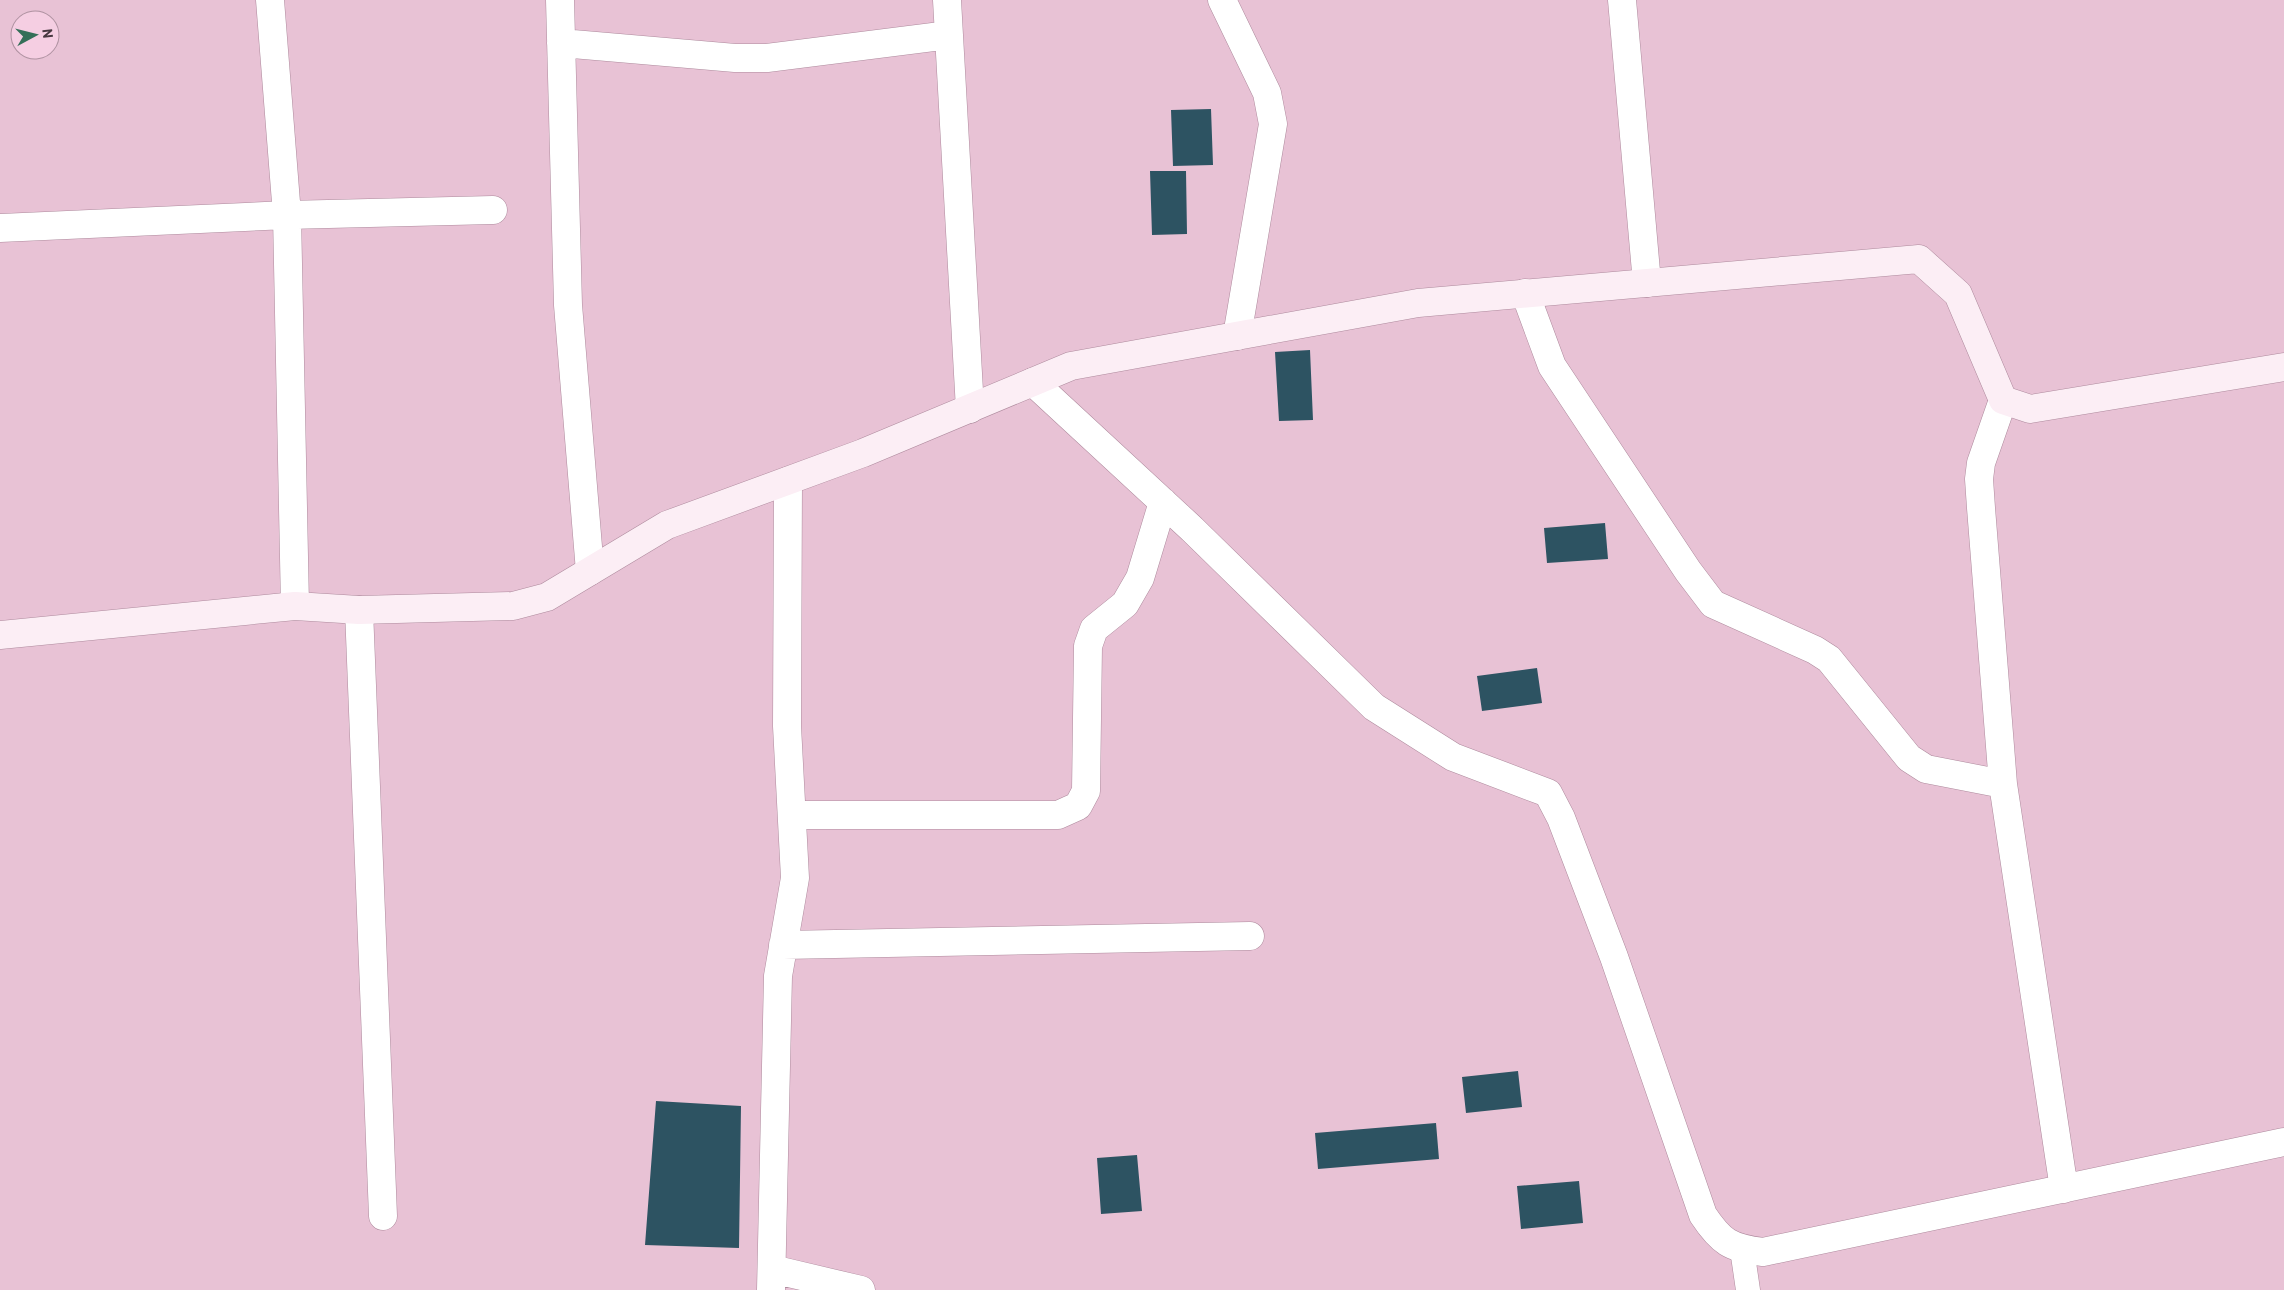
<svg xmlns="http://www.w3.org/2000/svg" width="2284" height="1290" font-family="Barlow,sans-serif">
<rect width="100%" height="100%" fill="#e8c2d5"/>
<path fill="#2d5362" d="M1211 109 1213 165 1173 166 1171 110Z
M1150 171H1186L1187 234 1152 235Z
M1310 350 1313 420 1279 421 1275 352Z
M1605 523 1608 559 1547 563 1544 528Z
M1537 668 1542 703 1482 711 1477 676Z
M1518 1071 1522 1107 1466 1113 1462 1077Z
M656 1101 741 1106 739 1248 645 1245Z
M1436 1123 1439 1159 1318 1169 1315 1133Z
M1137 1155 1142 1211 1101 1214 1097 1158Z
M1579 1181 1583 1223 1521 1229 1517 1186Z"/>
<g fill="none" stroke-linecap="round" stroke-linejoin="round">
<defs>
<path id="lane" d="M1742 1249 1748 1290"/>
<path id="street" d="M270 0 287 215 295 606
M560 0 568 305 590 571
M947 0 970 409
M1222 0 1267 93 1273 124 1237 336
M1622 0 1647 283
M561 43 735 58H767L949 35
M0 228 287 215 493 210
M1525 293 1552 366 1688 571 1713 604 1815 650 1829 659 1909 758 1926 769 2003 784
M1033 382 1192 529 1374 707 1453 757 1548 793 1561 818 1614 957 1703 1215C1721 1242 1730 1248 1763 1252L2284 1142
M2003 400 1981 463 1979 479 1981 508 2003 784 2064 1189
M359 610 383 1216
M792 815H1058L1078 806 1086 791 1088 646 1094 629 1125 604 1140 578 1163 502
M783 945 1250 936
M772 1269 861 1290
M771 1290 778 976 795 878 787 726 788 481"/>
<path id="secondary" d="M0 635 295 606 359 610 513 606 547 597 667 525 863 453 1071 366 1418 303 1919 259 1958 294 2003 400 2030 409 2284 367"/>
</defs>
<use href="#lane" stroke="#ae8a9d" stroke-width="25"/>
<use href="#street" stroke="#ae8a9d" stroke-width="29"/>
<use href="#secondary" stroke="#ae8a9d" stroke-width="29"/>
<use href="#lane" stroke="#fff" stroke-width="24"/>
<use href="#street" stroke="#fff" stroke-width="28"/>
<use href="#secondary" stroke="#fceef5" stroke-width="28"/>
</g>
<g transform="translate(35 35) rotate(83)"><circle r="24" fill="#f5cee2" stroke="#af92a1"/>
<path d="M0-4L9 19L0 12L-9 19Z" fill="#346f58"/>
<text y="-8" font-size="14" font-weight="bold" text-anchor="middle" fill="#46373f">N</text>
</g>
</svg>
